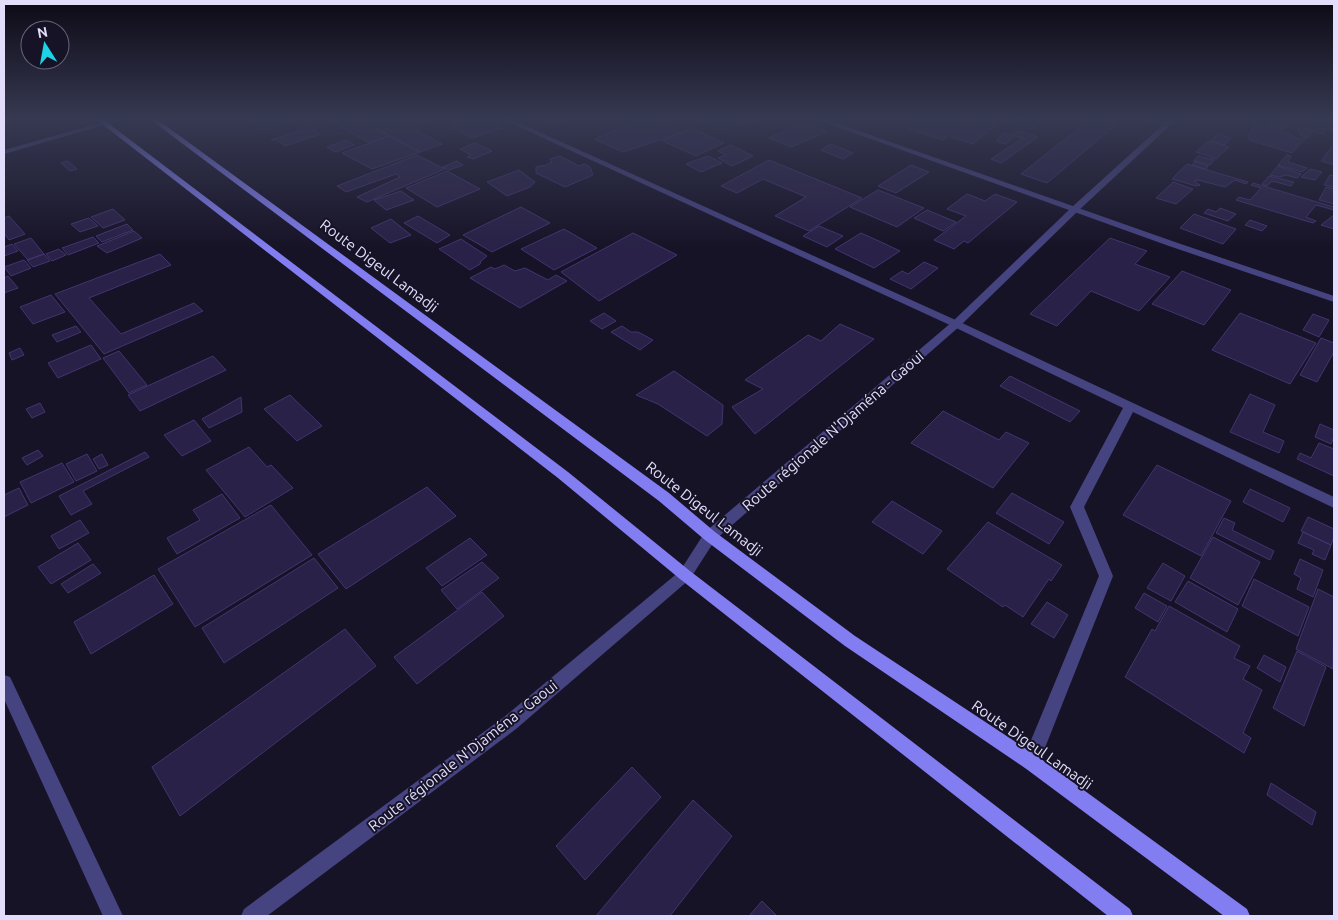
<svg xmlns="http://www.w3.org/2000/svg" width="1338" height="920" font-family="Ubuntu,sans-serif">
<rect width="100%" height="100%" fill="#171327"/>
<path fill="#292147" stroke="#423570" d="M259 120H293L264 129 252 122Z
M330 120H358L389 136 369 143Z
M366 120H397L442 144 420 152 363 121Z
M400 120H431L412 126Z
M470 120H487L502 128 472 138 451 127Z
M543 120H567L553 125Z
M642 120H652L681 133 623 152 594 139Z
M701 120H752L755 121 721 129Z
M921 120H951L965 124 943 140 908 129Z
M973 120 996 125 973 144 951 137Z
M999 120H1042L1030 129Z
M1089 120H1106L1118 123 1047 183 1021 174Z
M1326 120H1334L1333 131 1320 127Z
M1272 122 1289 126 1283 129 1268 126Z
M813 125 826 132 791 147 769 138 792 127Z
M1254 125 1281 130 1280 132 1288 133 1299 139 1306 138 1292 153 1249 140 1251 139 1248 137Z
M1311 126 1326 130 1322 134 1308 130Z
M310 127 320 134 285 146 277 140H271Z
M691 128 724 143 696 156 663 141Z
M1300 128 1312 131 1308 138 1300 135 1301 132 1297 130Z
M1018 131 1038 137 1001 163 991 159 1023 138 1012 135Z
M1004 133 1015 136 1006 144 996 141Z
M1217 134 1231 138 1225 145 1211 141Z
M389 136 420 152 372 169 342 153Z
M346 140 354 145 335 152 327 147Z
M1208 141 1229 147 1216 159 1196 152Z
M475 143 492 151 473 159 467 157 471 155 460 149Z
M831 144 848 151 853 153 843 159 821 150Z
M1334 144V165L1321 161Z
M731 145 753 156 732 166 718 158 726 155 718 151Z
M417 155 445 169 367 202 357 197 400 177 396 174 346 192 337 186Z
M1287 155 1291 156 1288 162 1307 168 1302 172 1278 165Z
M560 156 579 166 584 164 590 167 593 175 565 187 536 173V167L546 165 552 162 550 159Z
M708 156 722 163 701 172 686 164Z
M1198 156 1214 160 1210 165 1194 161Z
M769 160 862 198 809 231 775 216 806 197 763 179 737 193 721 186Z
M68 161 77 169 70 171 61 163Z
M457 161 463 165 449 170 443 167Z
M1195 161 1208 166 1206 169 1192 165Z
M1187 164 1248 182 1246 184 1235 180 1225 187 1198 180 1194 181 1200 185 1196 186 1172 179Z
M911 165 929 172 896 193 878 186Z
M1278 166 1301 174 1297 178 1286 175 1280 177 1270 175Z
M1310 169 1322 172 1315 180 1301 177Z
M519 170 535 182 530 187 507 196 487 182Z
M447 171 480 189 437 207 406 188Z
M1330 175 1334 176V187L1324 185Z
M1269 176 1294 182 1291 186 1272 181 1267 186 1262 184Z
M1173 182 1193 189 1176 204 1156 198Z
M1253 183 1334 207V210L1316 205 1306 217 1316 221 1313 223 1236 200 1239 197 1250 200 1261 188 1251 185Z
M1326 187 1334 189V204L1319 200Z
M878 190 924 208 897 227 850 207Z
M401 191 414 200 386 210 374 200Z
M967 194 985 201 995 194 1017 202 968 243 964 241 954 249 934 240 966 216 947 209Z
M521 207 550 223 492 252 463 235Z
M1220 208 1236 214 1228 221 1204 213 1208 209 1216 212Z
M113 209 125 220 103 228 91 217Z
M927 210 956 222 943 231 914 218Z
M1194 214 1236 229 1223 244 1180 228Z
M1334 215V229L1321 225Z
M9 216 25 234 9 240 4 233V218Z
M418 216 450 235 437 243 404 223Z
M89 218 98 226 80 232 71 224Z
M391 219 411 235 390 243 371 228Z
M1250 220 1267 226 1262 231 1245 225Z
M127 224 133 230 102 242 96 236Z
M819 226 843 236 827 247 803 236Z
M564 229 597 248 554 270 521 249Z
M134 231 142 238 107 253 97 246Z
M633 233 677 255 599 301 561 272Z
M861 233 881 242 900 251 874 268 835 249Z
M93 237 99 243 68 255 62 248Z
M31 238 44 254 28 260 14 244Z
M1110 238 1147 251 1135 264 1170 277 1139 311 1091 291 1057 326 1030 314Z
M461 239 487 256 481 261 480 264 470 270 439 249Z
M12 244 18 251 4 256V247Z
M59 249 66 255 52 261 46 254Z
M44 254 50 261 33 267 27 260Z
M160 254 171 265 89 298 121 334 194 303 203 311 104 354 55 294Z
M24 260 31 268 11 276 4 267Z
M924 262 938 268 911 289 890 279 902 271 908 274Z
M504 265 515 271 525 268 548 280 556 275 567 281 520 308 470 278 491 267 495 269Z
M1182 271 1231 290 1204 325 1152 304Z
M8 276 18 288 4 293V278Z
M51 295 65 312 33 324 20 307Z
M604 313 616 321 602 329 590 321Z
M1240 313 1316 343 1290 384 1212 350Z
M1313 314 1329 320 1319 337 1303 330Z
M840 324 874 339 755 434 732 407 763 389 745 380 808 335 821 341Z
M76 326 81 332 57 342 52 335Z
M622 326 631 332H638L653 340 640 350 611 332Z
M1321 338 1334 343V352L1317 382 1300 375Z
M91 345 101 359 58 378 48 363Z
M20 348 24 355 12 360 9 353Z
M119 351 147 385 129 393 103 358Z
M213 356 226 370 140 411 128 395Z
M674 371 723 405 722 424 707 436 658 404 636 395Z
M1010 376 1080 411 1070 422 1000 386Z
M1250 394 1275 405 1263 432 1284 441 1279 453 1230 432Z
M290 395 322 426 297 441 264 409Z
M241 397 242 412 209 428 202 419Z
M40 403 45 412 32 418 26 409Z
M943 411 999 440 1006 432 1029 443 993 488 911 443Z
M194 420 211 441 182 456 164 435Z
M1320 424 1334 430V437L1331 444 1315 437Z
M1319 443 1334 449V476L1297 459 1300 453 1311 458Z
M249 447 267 467 271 465 293 488 245 517 206 470Z
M38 450 43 456 27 465 22 458Z
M145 452 149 457 83 491 92 504 71 515 59 496Z
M87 454 97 471 76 481 66 464Z
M102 454 108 465 99 469 93 459Z
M62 463 74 482 31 503 20 482Z
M1157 465 1231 501 1201 556 1123 515Z
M427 487 456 516 346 589 318 554Z
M19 488 28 505 4 517V495Z
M1250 489 1290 508 1283 522 1243 502Z
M1012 493 1064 522 1049 544 996 513Z
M222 494 240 518 177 554 167 538 200 520 193 510Z
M892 501 942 531 923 554 872 522Z
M271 505 312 555 195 627 158 569Z
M1308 517 1334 529V537L1331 545 1301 531Z
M1224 518 1235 523 1232 530 1274 551 1270 560 1216 533Z
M80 520 89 533 59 549 51 536Z
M988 522 1062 565 1051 581 1049 579 1023 617 1005 605 1003 607 947 569Z
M1303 532 1331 545 1325 560 1312 554 1314 550 1298 543Z
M1213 537 1260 562 1238 605 1190 578Z
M470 538 487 555 442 586 426 568Z
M78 543 91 560 51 584 38 567Z
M314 558 338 588 224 663 202 628Z
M1300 559 1323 570 1313 597 1297 589 1301 578 1294 574Z
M482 562 499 578 457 609 441 590Z
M1163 563 1185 576 1171 601 1147 588Z
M93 564 101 573 68 593 61 584Z
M154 575 173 604 91 654 74 622Z
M1254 579 1309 607 1298 636 1242 606Z
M1188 581 1238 609 1227 632 1175 602Z
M1318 589 1334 597 1333 669 1296 649Z
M482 592 504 616 417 684 394 657Z
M1144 593 1167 606 1158 622 1135 608Z
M1047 602 1068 615 1054 638 1031 624Z
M1169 606 1240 646 1234 658 1250 666 1243 679 1262 690 1243 733 1251 738 1244 753 1125 677 1152 629 1155 631Z
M345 629 376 666 180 816 152 767Z
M1297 651 1326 667 1304 726 1273 708Z
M1264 655 1286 667 1280 682 1257 668Z
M632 767 661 797 585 880 556 846Z
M1271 783 1316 812 1312 825 1267 795Z
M693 800 732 836 670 916H596Z
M762 901 777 916H749Z"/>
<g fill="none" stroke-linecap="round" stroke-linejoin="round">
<path fill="#464381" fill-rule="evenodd" d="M110 120H121L4 154V150Z
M504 120H513L960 322 1334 497V508L1133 412 1084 507 1113 576 1037 768 1031 771 1025 768 1022 762 1099 576 1070 507 1123 408 952 326Z
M818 120H828L1175 242 1334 296V302L1169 246Z
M1148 120H1158L1171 124 1167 126 1148 122Z
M685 569 690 571 692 575 690 579 516 729 267 916H241L244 909 504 717 680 571Z
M4 675 10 677 123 916H103L4 699Z"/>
<path fill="#464381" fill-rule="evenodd" d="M1168 120H1176L1078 211 960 326 715 540 690 579 685 581 680 579 678 575 680 571 705 532 952 322 1072 207Z"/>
<path fill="#827ef1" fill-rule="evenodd" d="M97 120H104L568 472 690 571 1130 909 1133 916H1108L680 579 558 478Z
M151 120H158L669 493 715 532 855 636 1037 756 1247 909 1250 916H1224L1025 768 845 646 705 540 659 501Z"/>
</g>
<linearGradient id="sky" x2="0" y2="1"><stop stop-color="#0d0a15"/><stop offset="0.48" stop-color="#363952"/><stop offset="1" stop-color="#363952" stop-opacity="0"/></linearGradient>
<rect width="1338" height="248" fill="url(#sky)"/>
<g text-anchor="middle" stroke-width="4" stroke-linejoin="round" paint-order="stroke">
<g font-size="15" fill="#e1ddfb" stroke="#171327">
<text transform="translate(379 266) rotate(37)" y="5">Route Digeul Lamadji</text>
<text transform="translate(833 431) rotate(-41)" y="5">Route régionale N'Djaména - Gaoui</text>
<text transform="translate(704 509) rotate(38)" y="5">Route Digeul Lamadji</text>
<text transform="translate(1032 745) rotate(35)" y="5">Route Digeul Lamadji</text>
<text transform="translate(463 756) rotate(-38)" y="5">Route régionale N'Djaména - Gaoui</text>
</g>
</g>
<rect width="1338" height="920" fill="none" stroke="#e1ddfb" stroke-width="10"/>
<g transform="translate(45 45) rotate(349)"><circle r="24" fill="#171327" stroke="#68647c"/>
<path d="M0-4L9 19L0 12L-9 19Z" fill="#1dd1e7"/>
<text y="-8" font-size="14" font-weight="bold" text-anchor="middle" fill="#e1ddfb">N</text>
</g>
</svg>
